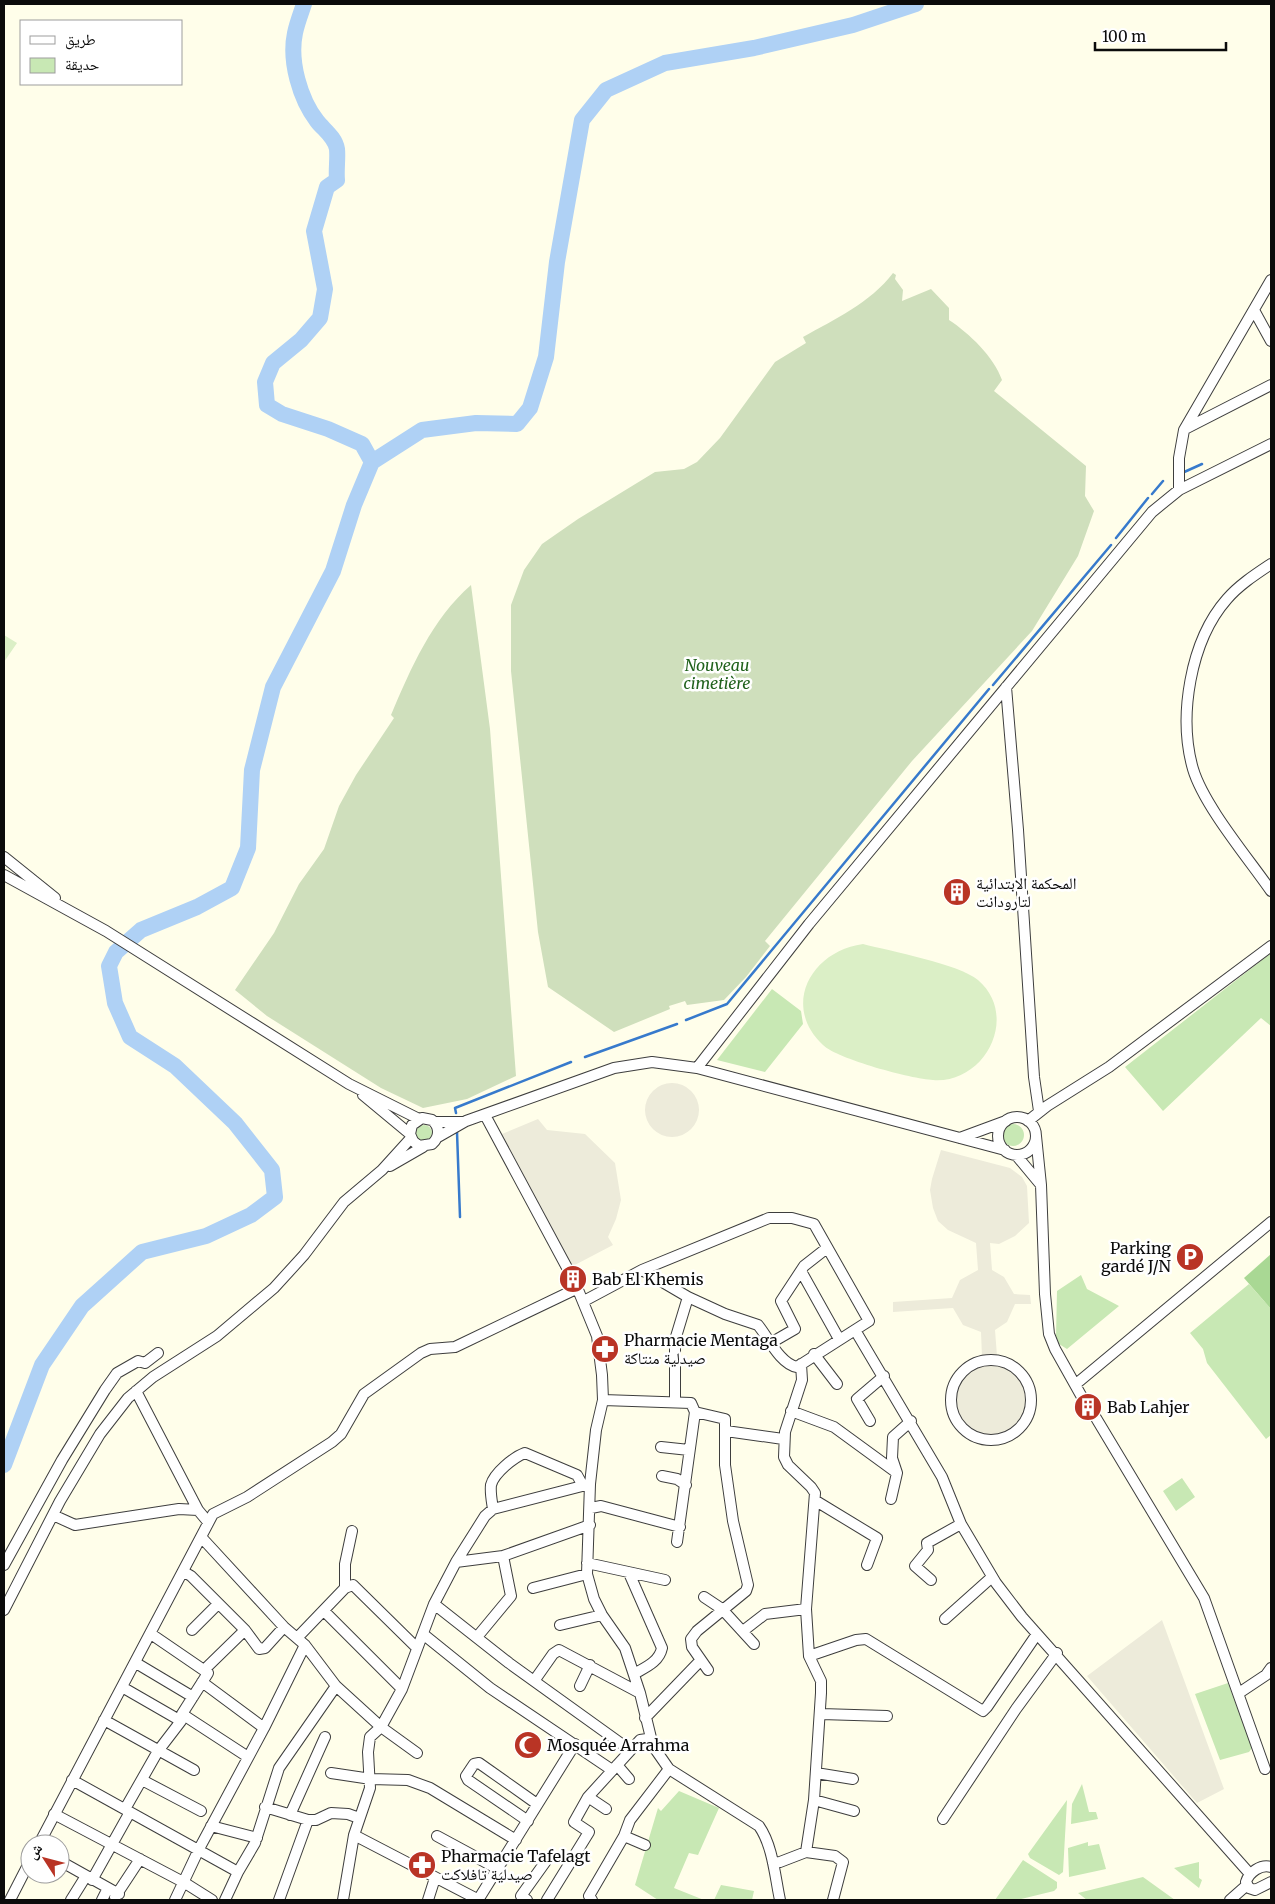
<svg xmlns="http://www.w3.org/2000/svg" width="1275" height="1904" font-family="Merriweather,'Noto Naskh Arabic',serif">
<rect width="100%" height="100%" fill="#fffeea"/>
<path fill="#c8e8b4" d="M1271 953V1026L1261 1018 1163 1111 1125 1067Z
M772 989 801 1011 803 1024 765 1072 717 1060Z
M1002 1135a11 11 0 1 1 22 0a11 11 0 1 1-22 0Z
M416 1133a8 8 0 1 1 16 0a8 8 0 1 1-16 0Z
M1081 1275 1087 1289 1119 1306 1067 1349 1059 1344 1056 1336 1057 1291Z
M1249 1284 1271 1309V1435L1266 1439 1207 1363 1203 1349 1190 1333Z
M1182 1478 1195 1497 1176 1511 1163 1491Z
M1228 1683 1252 1748 1249 1752 1220 1760 1195 1694Z
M1082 1784 1089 1812H1096L1098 1819 1071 1824 1072 1804Z
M679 1791 719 1808 698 1855 689 1853 674 1888 704 1900H658L635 1885 658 1808 661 1811Z
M1067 1800 1063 1872 1059 1875 1030 1858 1028 1854Z
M1088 1842V1846L1099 1844 1106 1869 1069 1877 1068 1848Z
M1023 1860 1057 1882V1888L1054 1891 1017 1900H995Z
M1199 1862V1878L1202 1880 1199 1888 1174 1868Z
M1143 1877 1175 1900H1087L1078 1893Z
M721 1885 754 1891 752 1900H714Z"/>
<path fill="#a9d894" d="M1271 1254V1309L1244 1278Z"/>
<path fill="#cfdfbc" d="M893 273 896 275 895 279 903 290 902 301 931 289 949 308V320C969 333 994 357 1002 380L994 391 1086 466 1085 496 1094 511 1078 556 1032 631 912 761 765 941 770 946 746 977 724 1000 687 1005 685 1001 669 1006 670 1009 614 1032 548 987 538 932 511 671V605L524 570 542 544 578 519 655 472 684 469 697 462 720 438 775 362 806 343 803 337C835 319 870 303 893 273Z
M471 585 490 729 516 1076 467 1099 423 1108 381 1088 267 1016 235 990 274 933 299 884 324 849 339 806 356 775 394 718 391 715C411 668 432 619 471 585Z"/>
<path fill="#dbefc6" d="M4 635 17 643 4 662Z
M863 944C890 951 959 964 978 980 1020 1016 985 1084 933 1080 912 1079 837 1059 823 1045 781 1006 811 951 863 944Z"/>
<path fill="#edebda" d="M645 1110a27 27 0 1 1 54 0a27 27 0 1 1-54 0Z
M538 1119 547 1130 585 1134 615 1163 621 1200 616 1219 608 1237 613 1245 571 1267 502 1134Z
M941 1150 1010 1168 1022 1177 1027 1186 1029 1223 1015 1236 999 1244 990 1243 992 1270 1004 1277 1014 1294 1030 1295 1031 1304H1015L1007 1322 995 1330 997 1356 982 1357 981 1332 963 1325 953 1308 893 1312V1302L952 1298 960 1280 978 1270 976 1243 948 1230 938 1221 933 1208 930 1190 932 1179Z
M954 1400a38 38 0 1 1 76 0a38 38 0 1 1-76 0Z
M1162 1620 1224 1789 1197 1803 1087 1676Z"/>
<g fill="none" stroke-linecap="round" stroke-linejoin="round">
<path stroke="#377acc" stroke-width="2.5" d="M1182 473 1202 464
M1152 494 1163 481
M1116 538 1148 498
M993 685 1111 545
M686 1020 727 1004 989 689
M585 1057 677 1024
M456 1113 455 1108 571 1062
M457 1132 460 1217"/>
<path stroke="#afd1f5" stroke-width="16" d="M304 4C301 13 297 23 295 33 289 61 300 99 317 121 324 130 335 137 337 149 338 158 336 170 337 180L327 187 314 231 325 289 320 318 301 340 273 363 265 382 267 405 282 414 328 429 362 444 372 462
M4 1465 42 1365 82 1306 142 1252 206 1236 251 1215 275 1197 272 1170 235 1123 175 1066 130 1037 115 1003 109 966 116 952 141 930 197 907 232 888 248 848 252 770 273 687 333 571 354 505 372 462 422 430 476 423 517 424 530 408 546 357 557 262 582 120 606 90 665 63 754 48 853 25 916 4"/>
<defs>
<path id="minor" d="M1255 312 1271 341
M1185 429 1271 385
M1179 490V458L1184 430 1271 280
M1271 564C1256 574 1239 585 1227 599 1190 641 1178 717 1193 769 1204 806 1249 859 1271 891
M1006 687 1018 830 1034 1077 1039 1111
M4 857 55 898
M4 875 106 931 349 1084 419 1119
M697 1068 809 924 1152 512 1179 490 1271 444
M363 1095 410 1134 413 1141 419 1146 432 1144C440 1137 440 1127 432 1120L422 1118 412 1125 410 1134
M485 1115 572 1277
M998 1136a19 19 0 1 1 38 0a19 19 0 1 1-38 0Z
M1028 1121 1047 1106 1109 1067 1271 946
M434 1122H463
M1036 1136 1041 1185 1045 1294 1049 1334 1055 1349 1087 1406
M438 1137 466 1121 614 1068 652 1062 697 1068 1005 1150
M960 1138 1006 1121
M1016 1155 1041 1185
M390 1166 423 1147
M801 1271 839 1339
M574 1280 597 1336 602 1375 603 1400 596 1430 590 1484 587 1574 594 1599 602 1615 625 1648 640 1693 653 1746 669 1769 759 1826C773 1846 775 1877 780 1900
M584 1301 642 1270 688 1297 725 1314 758 1325C768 1337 780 1364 797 1367L869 1321 814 1224 792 1218H769L642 1270
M855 1330 942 1477 961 1524 996 1583 1022 1617 1250 1874
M769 1344 795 1329 781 1301 804 1266 827 1248
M814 1354 837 1384
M951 1400a40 40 0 1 1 80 0a40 40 0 1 1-80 0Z
M1076 1384 1271 1222
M136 1391 198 1510
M603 1400 691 1403 695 1412 677 1542
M675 1402V1340L688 1297
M1090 1408 1204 1598 1265 1769
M791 1411 834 1427 897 1473
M695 1412 725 1419V1465L733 1521 748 1585 746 1591 697 1631 691 1639 692 1647 708 1670
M870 1421 857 1399 884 1376
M726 1431 783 1439
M661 1447 689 1450
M662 1476 677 1479 686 1485
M891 1499 897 1473 892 1458 893 1437 911 1421
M816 1501 877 1538 867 1565
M591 1508 601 1506 680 1527
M493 1509C492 1502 490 1493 491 1485 494 1473 514 1457 525 1453L577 1475 583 1486
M53 1515 75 1525 179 1509 198 1510 208 1522
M202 1538 284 1627 305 1645 336 1686 381 1727 417 1753
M456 1562 503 1556 590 1525
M587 1563 665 1580
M4 1565 62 1460 105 1390 117 1373 138 1361 145 1363 158 1353
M184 1572 191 1576 245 1630 259 1649 265 1648 284 1627
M629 1573 662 1648C659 1662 646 1667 634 1674
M931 1580 915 1566 928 1550 927 1543 961 1524
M345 1588V1564L352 1531
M533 1588 587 1574
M704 1597 722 1609 754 1644
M434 1604 509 1663 630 1750
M4 1610 60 1501 100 1434 128 1398 153 1377 217 1336 274 1288 304 1255 344 1202 382 1170 411 1138
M324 1611 402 1689
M945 1619 992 1577
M560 1625 602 1615
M192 1630 218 1604
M743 1631 765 1614 806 1609
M423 1634 490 1688 612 1770
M477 1637 511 1596 503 1556
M297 1638 345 1588 353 1585 417 1648
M809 1656 856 1640 866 1639 983 1711 987 1707 1037 1634
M136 1663 193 1697
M204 1670 245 1630
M534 1681 553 1654 559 1650 640 1693
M202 1682 264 1728
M580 1686 590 1665
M122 1687 181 1721
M1239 1693 1266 1675 1271 1668
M182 1714 248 1757
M821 1714 887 1716
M645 1718 700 1661
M104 1720 194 1770
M617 1765 629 1779
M331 1773 371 1779 408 1780 430 1788 516 1840
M816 1773 853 1779
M72 1780 238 1872
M142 1780 201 1811
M588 1797 606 1809
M814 1800 854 1811
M265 1807 308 1820H316L331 1813 348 1814 359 1818
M125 1809 158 1751 181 1721 182 1714 208 1673 151 1634
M54 1814 185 1883 212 1900
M290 1815 325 1737
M943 1819 1016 1709 1057 1653
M528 1821 468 1780 466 1776 474 1764 479 1763 537 1804
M211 1826 257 1838
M354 1835 479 1900
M437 1836 498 1869
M624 1836 645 1845
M39 1844 213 1514 247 1497 332 1442 341 1434 364 1394 421 1353 430 1349 455 1347 578 1288
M806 1852 835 1856 843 1862 833 1900
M60 1861 119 1894
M773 1863 780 1862 806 1852 814 1800 821 1693V1681L809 1656 806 1609 815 1493 811 1487 788 1465 784 1457 785 1432 802 1380 801 1364
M1271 1867C1261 1864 1249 1872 1246 1882L1249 1888 1255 1890 1271 1882
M92 1880 130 1812
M115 1897 140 1859
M10 1900 30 1861
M71 1900 86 1876
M102 1900 108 1888
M175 1900 199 1849 264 1728 305 1645
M225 1900 238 1872 255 1843 279 1768 336 1686
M279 1900 308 1820
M343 1900 354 1835 370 1788 368 1752 370 1737 381 1727 402 1689 434 1604 456 1562 485 1516 493 1509 590 1484
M428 1900 435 1878
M478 1900 575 1744
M527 1900 521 1896 546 1861
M547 1900 589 1832 574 1822 588 1797 640 1740 647 1739 653 1746
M592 1900 589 1896 624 1836 630 1820 669 1769
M1230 1900 1247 1885"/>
</defs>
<use href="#minor" stroke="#3e3e3e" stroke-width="12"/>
<use href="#minor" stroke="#fff" stroke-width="10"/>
</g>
<defs>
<symbol id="building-disc" viewBox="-11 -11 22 22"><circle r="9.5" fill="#b93425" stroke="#fff"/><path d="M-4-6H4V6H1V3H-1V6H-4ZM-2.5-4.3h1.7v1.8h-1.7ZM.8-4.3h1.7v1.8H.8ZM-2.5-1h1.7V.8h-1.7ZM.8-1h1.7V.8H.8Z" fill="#fff"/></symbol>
<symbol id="parking-disc" viewBox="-11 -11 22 22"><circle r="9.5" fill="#b93425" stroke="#fff"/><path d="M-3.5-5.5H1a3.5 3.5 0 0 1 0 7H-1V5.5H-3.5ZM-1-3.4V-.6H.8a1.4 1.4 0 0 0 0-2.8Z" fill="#fff"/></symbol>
<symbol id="pharmacy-disc" viewBox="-11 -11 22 22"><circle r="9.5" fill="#b93425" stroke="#fff"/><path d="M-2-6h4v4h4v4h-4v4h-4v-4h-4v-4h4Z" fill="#fff"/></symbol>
<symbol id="mosque-disc" viewBox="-11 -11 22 22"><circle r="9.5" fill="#b93425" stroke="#fff"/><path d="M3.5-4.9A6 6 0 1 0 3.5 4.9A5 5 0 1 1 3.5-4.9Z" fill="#fff"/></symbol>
</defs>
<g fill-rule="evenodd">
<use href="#building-disc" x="941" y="876" width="32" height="32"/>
<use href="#parking-disc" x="1174" y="1241" width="32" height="32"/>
<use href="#building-disc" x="557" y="1263" width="32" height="32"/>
<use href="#pharmacy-disc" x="589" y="1333" width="32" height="32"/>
<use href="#building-disc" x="1072" y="1391" width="32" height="32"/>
<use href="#mosque-disc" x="512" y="1729" width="32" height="32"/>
<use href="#pharmacy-disc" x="406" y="1849" width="32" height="32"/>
</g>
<g text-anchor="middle" stroke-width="5" stroke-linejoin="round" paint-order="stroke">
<g font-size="16" font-style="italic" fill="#21621d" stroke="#fff">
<text x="717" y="671">Nouveau<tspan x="717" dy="18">cimetière</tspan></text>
</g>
<g font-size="16" fill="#0b0b0b" stroke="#fff" text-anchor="start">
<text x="976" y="889">المحكمة الابتدائية<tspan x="976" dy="18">لتارودانت</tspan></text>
<text x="1171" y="1254" text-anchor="end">Parking<tspan x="1171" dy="18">gardé J/N</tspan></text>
<text x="592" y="1285">Bab El Khemis</text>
<text x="624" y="1346">Pharmacie Mentaga<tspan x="624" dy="18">صيدلية منتاكة</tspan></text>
<text x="1107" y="1413">Bab Lahjer</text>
<text x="547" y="1751">Mosquée Arrahma</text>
<text x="441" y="1862">Pharmacie Tafelagt<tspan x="441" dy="18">صيدلية تافلاكت</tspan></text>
</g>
</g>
<rect width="1275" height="1904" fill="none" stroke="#0b0b0b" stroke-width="10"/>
<rect x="20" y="20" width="162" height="65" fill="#ffffff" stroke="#9d9d9d"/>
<rect x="30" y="36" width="25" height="8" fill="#ffffff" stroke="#9d9d9d"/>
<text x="65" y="45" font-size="15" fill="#0b0b0b">طريق</text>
<rect x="30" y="58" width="25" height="15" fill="#c8e8b4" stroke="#9d9d9d"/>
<text x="65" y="70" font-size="15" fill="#0b0b0b">حديقة</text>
<g transform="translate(45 1859) rotate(306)"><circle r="24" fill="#ffffff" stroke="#9d9d9d"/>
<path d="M0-4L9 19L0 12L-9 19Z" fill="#b93425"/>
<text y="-8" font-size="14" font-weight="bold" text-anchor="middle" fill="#0b0b0b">ش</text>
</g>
<path d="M1095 42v8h131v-8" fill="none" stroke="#0b0b0b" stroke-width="2.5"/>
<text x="1102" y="42" font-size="15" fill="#0b0b0b" stroke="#ffffff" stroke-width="4" paint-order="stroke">100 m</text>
</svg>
